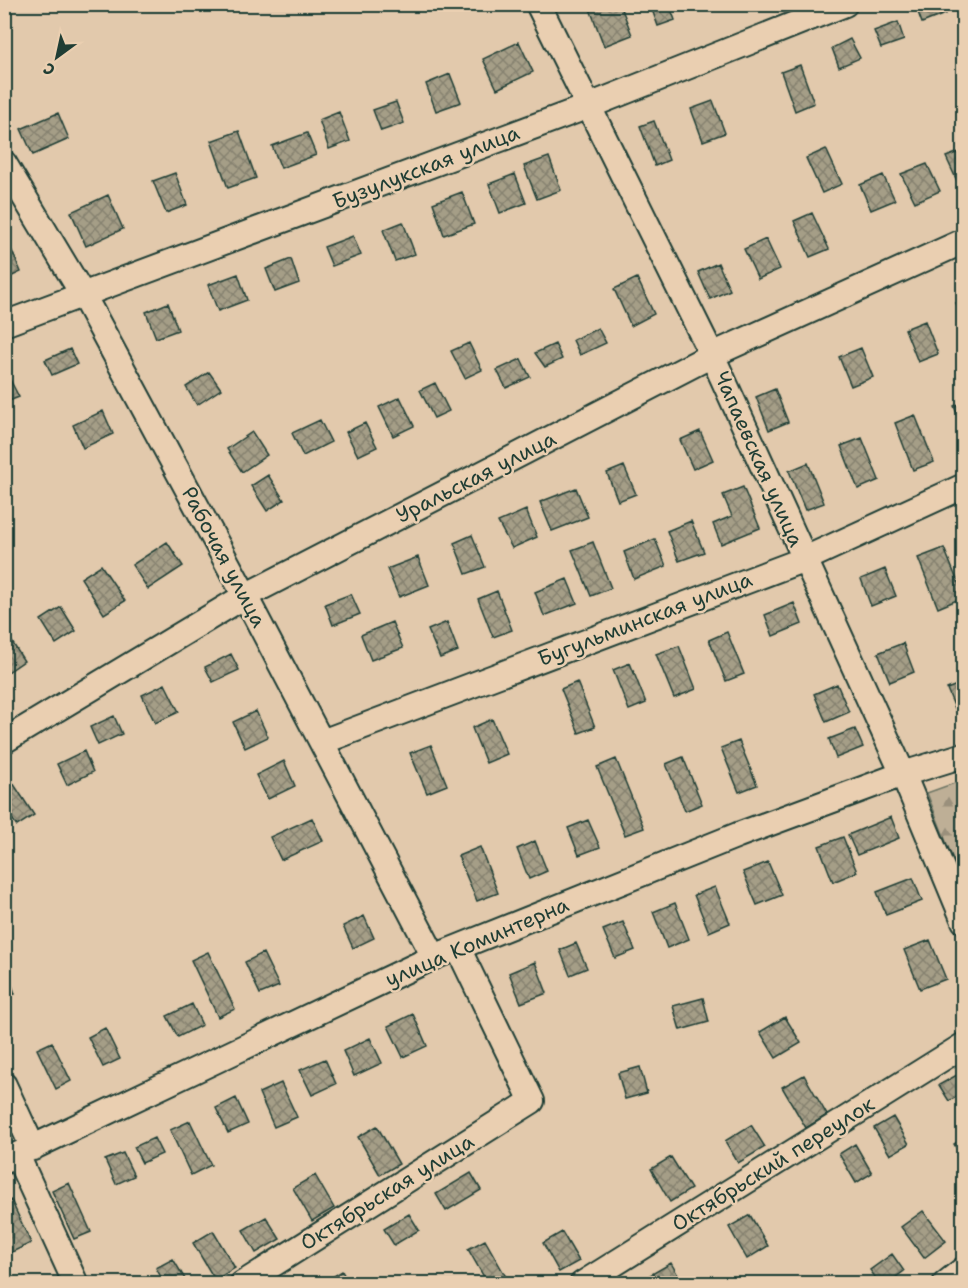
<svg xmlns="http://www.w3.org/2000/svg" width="968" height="1288" font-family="'Shantell Sans',sans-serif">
<defs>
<pattern id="forest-firs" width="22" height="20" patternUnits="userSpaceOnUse" patternTransform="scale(1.5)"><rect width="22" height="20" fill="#beaf96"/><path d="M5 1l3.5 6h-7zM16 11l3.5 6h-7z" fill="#9a907b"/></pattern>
<pattern id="building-cross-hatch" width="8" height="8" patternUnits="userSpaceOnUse" patternTransform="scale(1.5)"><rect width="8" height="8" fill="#a59e87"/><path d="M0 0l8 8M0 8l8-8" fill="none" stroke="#86826f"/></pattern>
</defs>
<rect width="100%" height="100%" fill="#e2c9ac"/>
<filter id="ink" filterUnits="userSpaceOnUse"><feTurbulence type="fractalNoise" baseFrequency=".0167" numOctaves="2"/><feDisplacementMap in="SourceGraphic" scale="12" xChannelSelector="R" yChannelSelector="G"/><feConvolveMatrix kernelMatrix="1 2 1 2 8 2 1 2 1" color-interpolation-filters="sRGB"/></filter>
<g filter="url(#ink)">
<path fill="url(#forest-firs)" stroke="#6e7665" stroke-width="1.5" d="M963 780H964L963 885 927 793Z"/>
<path fill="url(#building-cross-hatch)" stroke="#1f3d34" stroke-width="1.5" d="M602 4H620L632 35 604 46 590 9Z
M650 4H669L675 20 658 26Z
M915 4H941L945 14 922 23Z
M898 22 904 40 881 48 874 31Z
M850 39 860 58 839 67 832 48Z
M519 42 533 72 497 89 483 59Z
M800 65 814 103 795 111 781 72Z
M450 74 461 102 436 111 426 84Z
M713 101 725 133 703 141 691 109Z
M396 102 404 123 381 131 373 110Z
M339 112 350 141 329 149 319 120Z
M58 113 69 139 33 155 21 129Z
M654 121 669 160 655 166 640 126Z
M239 131 256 178 228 188 211 141Z
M307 133 316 155 281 168 272 146Z
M826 149 842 184 822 193 806 158Z
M964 150V180L958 183 946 157Z
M549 157 561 190 537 199 524 166Z
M927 164 940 191 915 202 901 174Z
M175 173 187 205 166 213 153 181Z
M515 174 526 203 500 213 489 184Z
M883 175 895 200 871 210 860 185Z
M462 192 474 224 444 235 433 203Z
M108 195 123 229 86 246 71 212Z
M812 213 829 249 810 257 794 221Z
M403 222 415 254 395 261 383 230Z
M353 236 361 255 332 266 324 247Z
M766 239 780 269 758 279 744 249Z
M12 251 21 272 4 280V254Z
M291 259 299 283 275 292 266 269Z
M718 263 730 290 710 299 698 272Z
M238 274 247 300 218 311 208 285Z
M637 278 654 314 631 326 614 289Z
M964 300V321L956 303Z
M168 303 178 330 156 338 146 312Z
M925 321 938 354 918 362 905 329Z
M598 328 606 343 580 355 573 340Z
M469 343 482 370 465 378 451 351Z
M555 344 562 359 545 367 535 353Z
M861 348 873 377 851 386 839 357Z
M70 349 77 364 52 375 45 360Z
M521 359 530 377 506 388 497 370Z
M4 368 19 397 4 403Z
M209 372 221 389 197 405 186 387Z
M435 383 449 411 434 418 420 390Z
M775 389 788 422 769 430 756 397Z
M400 397 414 426 393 436 379 407Z
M964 402V431L954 406Z
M103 411 113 434 83 448 73 425Z
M915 415 934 462 913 470 895 423Z
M320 420 331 442 303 456 292 433Z
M365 423 377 447 358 456 346 432Z
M700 431 713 460 693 469 680 440Z
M252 432 267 455 242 472 227 449Z
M862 438 879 480 858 489 841 446Z
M808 463 824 503 805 510 789 471Z
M624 466 636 494 618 501 607 473Z
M268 475 284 500 267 511 251 486Z
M743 487 760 528 721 544 713 524 732 516 723 495Z
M576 488 588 517 552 531 540 502Z
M526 510 537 537 512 548 498 522Z
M691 521 704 552 679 561 667 531Z
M472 535 485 567 466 574 454 543Z
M655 539 666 566 634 579 624 552Z
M167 542 183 566 148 589 132 565Z
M593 542 611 588 591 596 572 550Z
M944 548 964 597 938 608 918 558Z
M418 557 429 585 399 597 387 569Z
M101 565 125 601 104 614 81 578Z
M885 569 896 596 871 606 861 579Z
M567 579 577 603 544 616 535 592Z
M497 591 512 630 493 637 478 599Z
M351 594 360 614 333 625 325 604Z
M794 603 802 624 773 636 765 615Z
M61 607 76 631 56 644 41 620Z
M392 622 403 648 371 660 361 635Z
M447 622 458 651 440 658 428 630Z
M727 632 744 674 726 681 709 640Z
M7 634 24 661 5 674 4 636Z
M903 643 914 672 890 682 878 653Z
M679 646 696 689 674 698 656 654Z
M231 654 239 670 213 682 205 667Z
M630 663 646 703 629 710 613 670Z
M577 682 595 727 579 733 561 689Z
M964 682V716L959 718 947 689Z
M165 684 179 712 155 723 142 695Z
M837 684 849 712 826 722 814 694Z
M256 711 268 737 245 748 233 722Z
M114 716 122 734 98 745 90 727Z
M492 719 507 754 486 763 472 728Z
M855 729 863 747 836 758 829 739Z
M739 741 757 785 739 792 721 748Z
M431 745 447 785 427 793 410 753Z
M84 751 93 772 67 785 57 764Z
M683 757 702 804 685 811 666 764Z
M616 759 644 828 625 835 597 767Z
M284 761 295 786 268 799 256 775Z
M13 783 34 815 17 826 4 807V789Z
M891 817 899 838 857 855 848 835Z
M312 818 323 841 281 860 270 837Z
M588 820 600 847 579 855 568 828Z
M843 837 857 872 833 882 819 846Z
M535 841 547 871 529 879 517 849Z
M480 847 498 893 477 901 458 856Z
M768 862 782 895 757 905 743 872Z
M913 878 922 901 886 915 877 892Z
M715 887 730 923 709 932 694 895Z
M675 903 689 939 667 948 653 912Z
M364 916 374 938 353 948 343 926Z
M623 922 635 950 615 958 603 930Z
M930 940 946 979 920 989 904 950Z
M576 943 587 968 570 975 560 950Z
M208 952 235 1009 218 1017 191 960Z
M263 953 279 986 260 994 245 962Z
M4 961 15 994 4 997Z
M535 962 547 993 521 1003 509 973Z
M703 998 709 1022 680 1030 673 1006Z
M192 1004 202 1025 178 1037 167 1016Z
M413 1014 427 1046 403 1057 388 1026Z
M785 1017 801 1043 776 1058 760 1032Z
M105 1028 120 1059 103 1067 88 1037Z
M370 1038 382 1063 354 1076 343 1051Z
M52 1042 71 1081 56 1089 37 1049Z
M325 1059 336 1084 312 1095 300 1070Z
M640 1067 647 1093 625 1099 618 1073Z
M964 1071V1093L949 1101 939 1085Z
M804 1075 827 1115 806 1128 782 1087Z
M281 1083 297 1117 274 1127 259 1093Z
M236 1098 248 1124 228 1133 216 1108Z
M893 1117 909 1144 890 1155 874 1128Z
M190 1121 211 1165 191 1175 170 1130Z
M751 1125 765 1147 738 1163 725 1141Z
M377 1126 399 1164 380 1175 358 1137Z
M154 1138 162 1154 142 1163 134 1147Z
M964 1138V1161L954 1144Z
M855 1144 872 1173 856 1183 839 1154Z
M123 1153 134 1176 116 1184 105 1160Z
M671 1157 691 1189 670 1202 651 1169Z
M471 1173 481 1190 446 1211 436 1194Z
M315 1175 334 1208 312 1221 293 1188Z
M69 1183 91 1232 74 1239 52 1191Z
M11 1200 31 1243 10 1253 4 1241V1203Z
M923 1211 946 1241 924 1258 901 1227Z
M409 1214 419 1230 394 1245 384 1229Z
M750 1215 768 1246 747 1259 729 1227Z
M266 1217 280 1239 256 1253 243 1230Z
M213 1231 235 1268 215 1280 193 1243Z
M562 1232 579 1261 559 1272 543 1243Z
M485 1240 510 1284H488L468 1249Z
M892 1254 904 1271 887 1284H880L870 1270Z
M173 1259 188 1284H165L156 1268Z
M671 1263 683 1284H648L645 1278Z
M342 1271 349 1284H321Z"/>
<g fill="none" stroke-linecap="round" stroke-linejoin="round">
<defs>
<path id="street" d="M538 4 712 355 903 774 964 921
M4 163 83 295 245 596 434 957
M4 324 589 106 845 4
M4 741 245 596 712 355 964 241
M322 742 805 559 964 486
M4 1085 33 1148
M17 1155 76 1284
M4 1161 434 957 738 835 903 774 964 755
M242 1284 532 1101 458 948
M582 1284 964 1045
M945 1284 964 1269"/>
</defs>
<use href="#street" stroke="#1f3d34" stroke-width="28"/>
<use href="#street" stroke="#eacfb1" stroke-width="24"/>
</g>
</g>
<g text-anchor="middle" stroke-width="5" stroke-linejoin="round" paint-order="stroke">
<g font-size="21" fill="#1f3d34" stroke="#eacfb1">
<text transform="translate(426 167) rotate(-21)" y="7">Бузулукская улица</text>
<text transform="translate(759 459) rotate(66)" y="7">Чапаевская улица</text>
<text transform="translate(476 477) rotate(-27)" y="7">Уральская улица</text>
<text transform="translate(224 557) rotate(62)" y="7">Рабочая улица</text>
<text transform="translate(645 619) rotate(-21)" y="7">Бугульминская улица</text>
<text transform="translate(477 942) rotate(-23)" y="7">улица Коминтерна</text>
<text transform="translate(773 1164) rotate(-32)" y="7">Октябрьский переулок</text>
<text transform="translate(387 1192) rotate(-32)" y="7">Октябрьская улица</text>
</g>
</g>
<rect width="968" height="1288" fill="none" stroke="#eacfb1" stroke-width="24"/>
<rect x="12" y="12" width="944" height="1264" fill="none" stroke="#1f3d34" stroke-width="2" filter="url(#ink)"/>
<g transform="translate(57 57) rotate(213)" stroke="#eacfb1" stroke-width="4.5" paint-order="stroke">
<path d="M0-4.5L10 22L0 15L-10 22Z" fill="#1f3d34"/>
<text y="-9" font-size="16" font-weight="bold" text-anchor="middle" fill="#1f3d34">С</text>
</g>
</svg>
